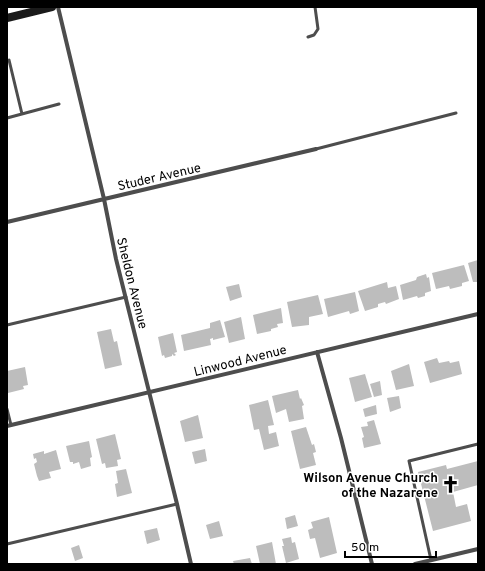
<svg xmlns="http://www.w3.org/2000/svg" width="485" height="571" font-family="Overpass,sans-serif">
<rect width="100%" height="100%" fill="#fff"/>
<path fill="#bdbdbd" d="M478 260V282H473L468 263Z
M464 265 469 281 462 283V286L450 289 449 286 436 289 432 273Z
M426 274 427 278 429 277 431 291 425 293V296L418 298 417 296 403 300 400 285 416 280 417 277Z
M387 282 388 288 396 286 399 299 386 304 385 302 378 304V307L365 311 358 291Z
M239 284 242 297 230 301 226 287Z
M355 292 359 311 350 314 349 311 328 317 324 299Z
M318 295 323 314 309 317V325L292 327 287 302Z
M281 308 283 323 277 324 278 327 271 329V331L257 334 253 315Z
M241 317 245 339 229 343 224 322Z
M220 320 225 337 213 340V338L210 339 211 345 184 351 181 335 210 328V323Z
M111 329 114 342 117 341 122 365 105 369 97 332Z
M173 333 177 352 174 353 176 355 174 356 172 354V356L165 358 164 355 162 356 158 337Z
M437 358 439 363 449 361 450 363 459 361 462 374 430 383 424 362Z
M409 364 414 386 396 390 391 371Z
M25 367 28 385 23 386 24 389 8 393 7 371Z
M365 374 372 397 355 402 349 378Z
M380 381 382 395 374 397 370 384Z
M298 390 300 399 301 398 304 405 302 406 304 419 289 422 286 409 276 413 272 396Z
M399 396 401 408 390 412 387 398Z
M268 400 274 425 268 426 269 434 276 432 279 446 264 450 259 429 254 430 249 405Z
M376 405 377 414 365 417 363 409Z
M198 415 203 438 185 442 180 421Z
M374 420 381 444 364 448 362 438 364 437 361 427 368 426 367 422Z
M306 427 312 445 314 444 316 452 313 453 316 465 300 469 291 431Z
M115 434 121 459 117 460 118 466 106 468 105 463 102 464 96 439Z
M89 441 92 457 90 458 91 466 81 469 79 462 73 464V462H70L66 446Z
M205 449 207 461 195 464 192 452Z
M56 450 61 469 49 472 51 478 39 481 37 476 34 464 37 462 36 458 34 459 33 454 44 451V454Z
M478 461V485L453 492 456 507 467 504 471 521 433 531 418 472 446 465 447 469Z
M126 469 132 493 117 497 115 484 118 483 116 471Z
M295 515 298 526 287 529 285 518Z
M329 517 337 553 320 558 315 538 310 539 308 530 313 528 311 522Z
M219 521 223 536 210 539 206 525Z
M157 528 160 540 147 544 144 531Z
M291 537 292 543 295 542 299 559 286 563 282 546H284L282 539Z
M272 542 276 564H260L256 546Z
M79 545 83 558 75 561 71 548Z
M250 558 252 564H234L233 561Z"/>
<g fill="none" stroke-linecap="round" stroke-linejoin="round">
<path stroke="#4d4d4d" stroke-width="3" d="M308 37 314 35 318 29 315 7
M7 61 9 60 22 114
M7 118 59 104
M316 149 456 113
M7 325 126 297
M7 409 11 425
M7 544 177 504
M431 560 409 461 478 444"/>
<path stroke="#4d4d4d" stroke-width="4" d="M58 7 104 199 116 259 177 504 191 564
M7 222 316 149
M317 352 341 438 372 564
M7 426 478 314
M415 564 478 549"/>
<path stroke="#1a1a1a" stroke-width="8" d="M7 18 52 7"/>
</g>
<defs>
<symbol id="church-bare" viewBox="-9 -9 18 18"><path d="M-1.2-6h2.4v3.5h3.3v2.4h-3.3V6h-2.4V-.1h-3.3v-2.4h3.3Z" fill="#000" stroke="#fff" stroke-width="2.5" paint-order="stroke"/></symbol>
</defs>
<g fill-rule="evenodd">
<use href="#church-bare" x="438" y="472" width="25" height="25"/>
</g>
<g text-anchor="middle" stroke-width="3" stroke-linejoin="round" paint-order="stroke">
<g font-size="13" fill="#000" stroke="#fff">
<text transform="translate(159 176) rotate(-13)" y="5">Studer Avenue</text>
<text transform="translate(133 283) rotate(76)" y="5">Sheldon Avenue</text>
<text transform="translate(240 360) rotate(-14)" y="5">Linwood Avenue</text>
</g>
<g font-size="13" font-weight="bold" fill="#000" stroke="#fff" text-anchor="end">
<text x="438" y="482">Wilson Avenue Church<tspan x="438" dy="15">of the Nazarene</tspan></text>
</g>
</g>
<rect width="485" height="571" fill="none" stroke="#000000" stroke-width="16"/>
<path d="M345 551v6h91v-6" fill="none" stroke="#000000" stroke-width="2"/>
<text x="351" y="551" font-size="12" fill="#000000" stroke="#ffffff" stroke-width="3" paint-order="stroke">50 m</text>
</svg>
